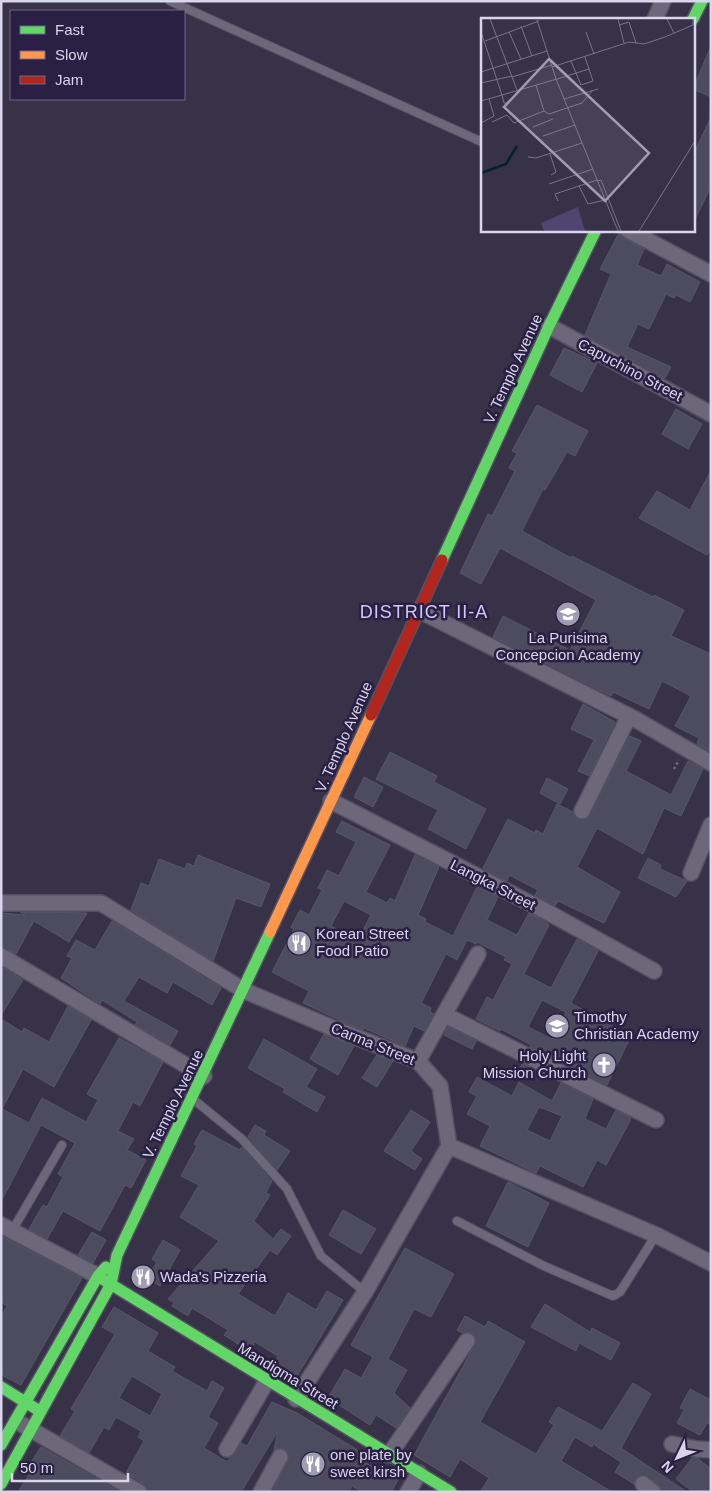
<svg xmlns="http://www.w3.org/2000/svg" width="712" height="1493" font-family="Helvetica,sans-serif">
<rect width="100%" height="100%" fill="#373247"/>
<path fill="#4d4c5e" stroke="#575768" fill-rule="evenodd" d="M711 46V97L693 89Z
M711 117V186L693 224V155Z
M619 233 624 238 644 249 637 265 661 276 667 264 700 282 690 302 676 295 674 298 666 294 649 329 638 324 627 347 671 367 665 378 585 335 611 274 600 269Z
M564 348 597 363 582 392 550 375Z
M537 405 588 431 575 456 567 452 545 490 543 489 522 531 571 558 572 556 653 597 654 595 684 610 671 636 711 654V752L697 744 699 738 675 726 691 696 662 681 649 709 613 692 611 696 493 637 503 616 570 650 596 600 500 548 481 584 460 573 488 514 492 516 515 471 509 468 517 453 512 451Z
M676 409 702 424 688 449 662 434Z
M711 470V549L707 555 639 518 657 491 690 510Z
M583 704 615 722 589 776 578 771 594 740 571 729Z
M630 736 641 741 626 771 671 795 688 761 703 769 681 816 664 808 643 854 597 828 577 867 620 892 604 923 558 901 555 906 537 897 535 895 538 890 509 875 507 881 483 868 508 819 535 833 536 830 543 834 557 804 573 812 578 820 588 818Z
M390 752 437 776 434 782 486 809 466 849 428 829 438 810 376 779Z
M364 777 383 787 373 807 354 797Z
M547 778 568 789 560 804 540 793Z
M342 821 390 845 366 892 387 903 390 898 395 901 415 855 439 867 418 915 426 919 425 922 453 936 477 887 498 897 487 920 517 935 529 913 547 923 549 925 524 974 551 988 577 939 598 951 571 1003 631 1036 607 1085 530 1047 531 1045 501 1029 500 1031 476 1019 487 997 493 1000 512 964 504 960 506 957 477 942 476 944 467 940 457 960 446 954 421 1003 431 1008 430 1012 434 1014 424 1031 414 1026 405 1046 364 1028 363 1030 339 1020 303 1003 309 991 272 972 294 929 291 927 300 910 309 915 322 890 318 888 327 870 339 876 356 842 336 832ZM344 901 371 915 358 940 331 926ZM542 1000 566 1012 552 1039 528 1027Z
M198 855 270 884 261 907 236 898 213 961 131 910 141 883 149 886 159 859 185 869 187 863 194 866Z
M648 858 661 865 660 869 687 881 676 897 638 878Z
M20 912H35L87 913 69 942 34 921 16 954 1 947V913L25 915Z
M112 921 221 988 212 1005 173 982 167 993 139 977 124 1001 178 1031 170 1045 135 1025 137 1022 102 1000 100 1004 61 978 72 958 67 956 76 940 95 950Z
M1 967 23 980 1 1015Z
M68 1006 91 1020 54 1087 23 1069 2 1109 29 1123 42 1098 86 1122 98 1100 87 1094 119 1038 163 1062 140 1106 133 1102 118 1131 134 1139 127 1150 146 1160 131 1188 125 1185 100 1231 63 1211 47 1239 29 1229 43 1205 47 1207 63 1177 58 1174 75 1143 41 1125 1 1202V1019L22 1032 24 1028 49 1042Z
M448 1027 476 1041 472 1049 444 1035Z
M324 1034 354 1046 338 1075 310 1059Z
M264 1039 317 1069 306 1087 325 1097 317 1112 283 1092 285 1089 248 1068Z
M377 1055 393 1061 377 1087 362 1078Z
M522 1064 533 1069 529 1078 518 1072Z
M477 1077 512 1096 519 1082 552 1101 561 1083 593 1099 585 1119 606 1129 616 1110 630 1117V1121L606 1165 597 1160 583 1187 540 1166 536 1173 480 1146 490 1126 467 1114 477 1096 469 1092ZM539 1107 562 1116 550 1141 527 1130Z
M411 1110 430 1122 411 1151 422 1159 415 1170 384 1151Z
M255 1125 266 1131 264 1135 290 1151 277 1170 248 1137Z
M202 1130 240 1150 242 1147 272 1181 266 1193 270 1195 254 1221 273 1239 281 1229 291 1236 277 1255 270 1250 238 1294 275 1316 288 1293 316 1310 327 1291 343 1300 297 1376 275 1362 278 1356 255 1342 249 1351 224 1335 228 1330 192 1308 188 1316 172 1306 174 1303 168 1299 219 1241 180 1217 199 1185 181 1176 197 1146 194 1144Z
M508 1182 549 1203 528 1247 486 1226Z
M343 1210 376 1229 361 1254 329 1235Z
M92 1232 106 1240 93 1263 78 1255Z
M1 1236 82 1278 21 1385 1 1375V1317L7 1306 1 1302Z
M163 1240 180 1250 160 1286 147 1278 157 1262 152 1259Z
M405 1248 454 1274 431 1317 414 1309 388 1359 407 1370 394 1393 410 1408 396 1428 376 1415 370 1425 328 1398 345 1369 361 1378 373 1357 351 1345Z
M545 1304 590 1332 592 1328 620 1343 611 1360 579 1343 576 1351 531 1327Z
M114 1307 158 1333 148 1351 175 1367 172 1371 207 1391 212 1381 224 1388 208 1417 218 1423 204 1448 227 1462 241 1443 247 1446 272 1402 297 1413 369 1457 366 1463 398 1480 391 1492H362L352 1486 349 1492H272L289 1457 284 1449 274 1450 278 1431 241 1492H148L144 1484 126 1473 144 1441 138 1437 141 1431 116 1417 109 1430 104 1427 89 1453 60 1436 75 1411 71 1409 115 1334 102 1327ZM132 1376 162 1394 150 1416 119 1398Z
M465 1316 485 1327 488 1321 525 1342 480 1422 536 1454 554 1425 549 1422 558 1407 602 1431 633 1383 651 1394 621 1448 687 1492H662L659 1485 645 1475 636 1478 634 1484 615 1472 621 1462 593 1444 592 1447 575 1437 561 1461 612 1492H480L489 1478 460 1459 450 1477 414 1455 477 1341 472 1333H462L457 1330Z
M690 1389 711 1400V1425L707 1423 700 1435 677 1423 684 1410 680 1408Z
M41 1447 116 1490 120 1492H18L36 1464 32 1461Z
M692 1458H697L711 1469V1492H693L676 1479Z"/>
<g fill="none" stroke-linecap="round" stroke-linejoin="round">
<defs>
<path id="lane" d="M170 1 482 142
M193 1099 242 1139 287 1189 321 1256 365 1292
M457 1221 544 1266 613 1296 620 1292 656 1235
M12 1231 62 1145"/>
<path id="street" d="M655 19 663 1
M628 230 711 274
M549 326 711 414
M418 610 635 719 711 763
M331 801 551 914 654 971
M582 811 629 716
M691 873 711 825
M1 903H101L243 990 335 1029 418 1061 440 1086 449 1146 365 1292 296 1399
M1 956 204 1076
M445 1015 656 1120
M418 1061 478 954
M449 1146 656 1235 711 1263
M1 1225 98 1276
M23 1425 139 1492
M672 1444 696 1449 711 1450
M227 1449 267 1381
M389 1455 467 1341
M643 1484 653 1492
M261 1492 280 1457
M408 1492 419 1473"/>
<path id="fast" d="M693 19 702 1
M442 560 549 326 596 230
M99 1277 451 1492
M1 1387 38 1410
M1 1445 98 1276 106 1267
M1 1484 111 1284 117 1255 270 932"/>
<path id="slow" d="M270 932 371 715"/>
<path id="jam" d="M371 715 442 560"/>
</defs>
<use href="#lane" stroke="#545062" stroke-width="10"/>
<use href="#street" stroke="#545062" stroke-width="18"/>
<use href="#fast" stroke="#545062" stroke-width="14"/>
<use href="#slow" stroke="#545062" stroke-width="14"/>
<use href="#jam" stroke="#545062" stroke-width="14"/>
<path stroke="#6e6a7a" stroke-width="2.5" stroke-dasharray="2.5 2.5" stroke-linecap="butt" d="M674 769 679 760"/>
<use href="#lane" stroke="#6c6879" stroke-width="8"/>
<use href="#street" stroke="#6c6879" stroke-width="15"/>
<use href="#fast" stroke="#63d668" stroke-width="11"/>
<use href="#slow" stroke="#ff974d" stroke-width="11"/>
<use href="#jam" stroke="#b3261e" stroke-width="11"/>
</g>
<defs>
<symbol id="school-disc" viewBox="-11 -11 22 22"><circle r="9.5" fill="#a09cb2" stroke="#292044"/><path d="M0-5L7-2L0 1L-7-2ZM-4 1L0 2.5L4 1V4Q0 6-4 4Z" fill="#fff"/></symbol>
<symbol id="restaurant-disc" viewBox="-11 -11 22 22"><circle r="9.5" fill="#a09cb2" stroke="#292044"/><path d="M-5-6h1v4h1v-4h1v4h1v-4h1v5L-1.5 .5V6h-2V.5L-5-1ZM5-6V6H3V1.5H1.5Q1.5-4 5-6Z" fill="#fff"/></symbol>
<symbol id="church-disc" viewBox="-11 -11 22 22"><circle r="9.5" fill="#a09cb2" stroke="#292044"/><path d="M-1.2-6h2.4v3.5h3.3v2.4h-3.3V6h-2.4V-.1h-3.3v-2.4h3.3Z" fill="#fff"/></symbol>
</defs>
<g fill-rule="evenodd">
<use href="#school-disc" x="554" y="600" width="28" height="28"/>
<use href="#restaurant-disc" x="285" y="929" width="28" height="28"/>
<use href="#school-disc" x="543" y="1012" width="28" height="28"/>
<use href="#church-disc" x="590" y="1051" width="28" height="28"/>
<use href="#restaurant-disc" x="129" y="1263" width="28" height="28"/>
<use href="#restaurant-disc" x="299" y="1450" width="28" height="28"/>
</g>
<g text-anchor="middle" stroke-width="5" stroke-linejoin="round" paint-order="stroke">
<g font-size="15" fill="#d9d5ec" stroke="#292044">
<text transform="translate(513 369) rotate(-65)" y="5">V. Templo Avenue</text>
<text transform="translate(630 370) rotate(28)" y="5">Capuchino Street</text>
<text transform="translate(344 737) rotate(-66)" y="5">V. Templo Avenue</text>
<text transform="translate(493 885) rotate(27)" y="5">Langka Street</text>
<text transform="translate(373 1044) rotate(22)" y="5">Carma Street</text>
<text transform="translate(173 1104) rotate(-64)" y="5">V. Templo Avenue</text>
<text transform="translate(288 1376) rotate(31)" y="5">Mandigma Street</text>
</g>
<g font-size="15" fill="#d9d5ec" stroke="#292044" text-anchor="start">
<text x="568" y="643" text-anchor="middle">La Purisima<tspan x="568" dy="17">Concepcion Academy</tspan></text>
<text x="316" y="939">Korean Street<tspan x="316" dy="17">Food Patio</tspan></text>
<text x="574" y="1022">Timothy<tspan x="574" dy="17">Christian Academy</tspan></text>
<text x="586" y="1061" text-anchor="end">Holy Light<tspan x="586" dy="17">Mission Church</tspan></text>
<text x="160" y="1282">Wada's Pizzeria</text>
<text x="330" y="1460">one plate by<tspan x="330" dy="17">sweet kirsh</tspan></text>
</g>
<g font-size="18" letter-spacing="1" fill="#d0c8f6" stroke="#292044">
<text x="424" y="618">DISTRICT II-A</text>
</g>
</g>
<g transform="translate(481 18)">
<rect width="214" height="214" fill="#373247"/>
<path d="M97 189 104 213H63L60 205Z" fill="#4f4571"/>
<path fill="none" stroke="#052131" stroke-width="2.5" d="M0 155 25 146 36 128"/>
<path fill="none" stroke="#787389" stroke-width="1" d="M9 1 36 72M137 1 143 25M186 1 193 15M56 2 75 61 137 213M138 7 148 4 155 25M40 8 51 38M0 14 21 77 76 61M28 14 40 41M105 14 113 36M4 23 58 3M90 43 100 67 112 63 104 39M71 49 148 24 163 26 184 19 212 7V1M0 54 66 33M31 59 71 47M76 61 108 51M0 65 31 58M55 67 63 93 68 96 101 85 111 73M83 81 117 71M0 83 21 77 23 85H28M11 104 26 97 33 105 63 93M0 105 13 98 8 81M52 109 72 101M62 118 94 107M69 136 75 154 70 157M47 139 55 140 101 125M116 163 120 162 140 213M68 166 112 151M98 168 107 186 124 182M77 183 74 176 116 162M158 213 214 123"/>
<path fill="#a09cb2" fill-opacity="0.15" stroke="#a09cb2" stroke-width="2.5" d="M68 41 168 135 124 183 23 89Z"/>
<rect width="214" height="214" fill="none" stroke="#d9d5ec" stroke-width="2.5"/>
</g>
<rect width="712" height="1493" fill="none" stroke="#d9d5ec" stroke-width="5"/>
<rect x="10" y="10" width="175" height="90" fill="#292044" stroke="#6f6887"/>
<rect x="20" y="26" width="25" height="8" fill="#63d668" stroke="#6f6887"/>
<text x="55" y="35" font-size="15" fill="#d9d5ec">Fast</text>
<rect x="20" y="51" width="25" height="8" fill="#ff974d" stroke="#6f6887"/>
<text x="55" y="60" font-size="15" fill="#d9d5ec">Slow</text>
<rect x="20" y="76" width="25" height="8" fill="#b3261e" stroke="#6f6887"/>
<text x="55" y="85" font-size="15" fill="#d9d5ec">Jam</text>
<g transform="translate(677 1458) rotate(227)" stroke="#292044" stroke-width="4" paint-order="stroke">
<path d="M0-4L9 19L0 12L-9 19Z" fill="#d9d5ec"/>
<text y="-8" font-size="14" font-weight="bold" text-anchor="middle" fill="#d9d5ec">N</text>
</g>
<path d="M12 1473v8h116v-8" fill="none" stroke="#d9d5ec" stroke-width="2.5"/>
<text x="20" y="1473" font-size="15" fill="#d9d5ec" stroke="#292044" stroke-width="4" paint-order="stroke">50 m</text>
</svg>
